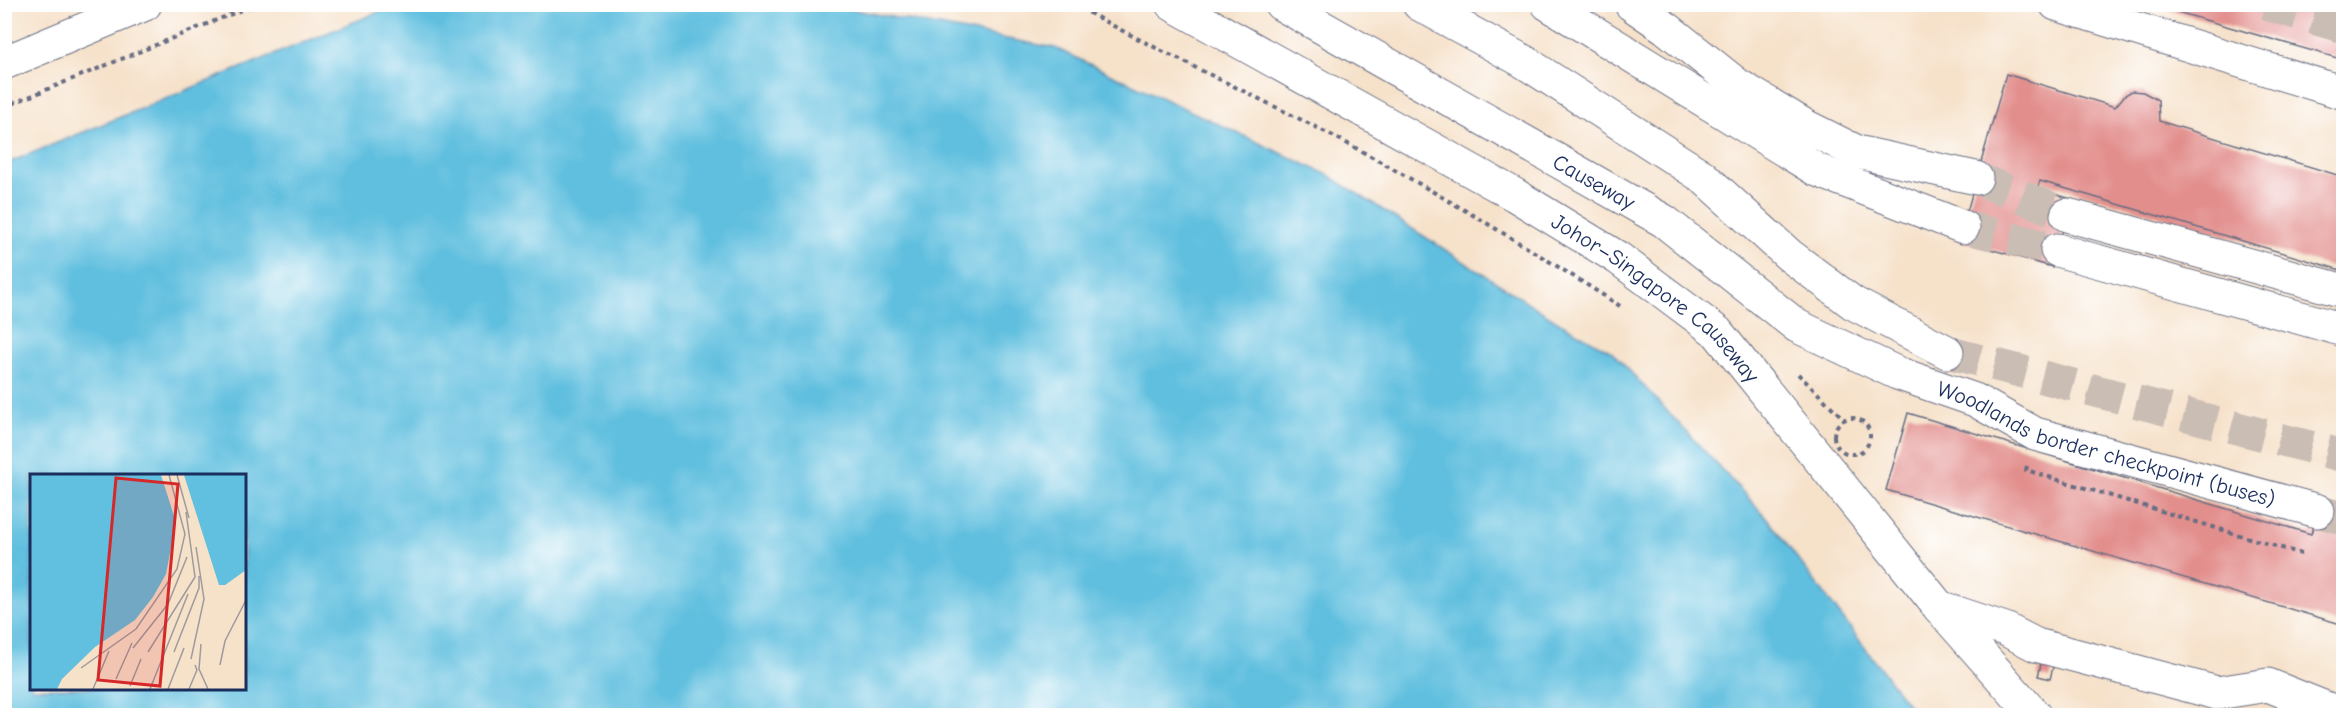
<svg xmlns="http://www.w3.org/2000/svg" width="2348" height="720" font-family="'Comic Neue',sans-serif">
<rect width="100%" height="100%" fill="#fff"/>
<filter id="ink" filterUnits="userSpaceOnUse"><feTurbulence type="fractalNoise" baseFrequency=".0167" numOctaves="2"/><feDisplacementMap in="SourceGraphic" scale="12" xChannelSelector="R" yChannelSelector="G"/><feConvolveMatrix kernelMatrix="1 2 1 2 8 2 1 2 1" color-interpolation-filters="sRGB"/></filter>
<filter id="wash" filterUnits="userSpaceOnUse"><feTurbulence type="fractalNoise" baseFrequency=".008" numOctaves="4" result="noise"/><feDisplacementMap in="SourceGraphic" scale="24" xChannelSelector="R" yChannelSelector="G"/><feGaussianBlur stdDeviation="1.35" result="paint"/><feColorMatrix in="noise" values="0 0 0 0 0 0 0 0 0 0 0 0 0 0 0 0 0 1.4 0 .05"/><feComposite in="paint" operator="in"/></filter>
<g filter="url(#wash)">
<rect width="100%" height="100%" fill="#f6e1c9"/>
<path fill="#61bfdf" stroke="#3e779e" stroke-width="1.5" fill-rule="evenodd" d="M398 4 829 5 1055 48 1328 175 1557 321 1612 352 1766 517 1916 715H5V164ZM32 476H244V688H32Z"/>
<g id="blocks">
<path fill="#e28e8c" d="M2153 4H2344V60L2153 5Z
M2006 74 2115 107 2125 95 2132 91 2143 92 2158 100 2159 121 2344 177V271L2040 181 2037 189 2072 199 2052 267 1959 240Z
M1908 413 2311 534 2319 504 2344 509V625L1886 490Z
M2042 660 2054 663 2050 679 2038 676Z"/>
</g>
</g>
<g filter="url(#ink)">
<use href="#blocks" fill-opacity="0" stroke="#686d83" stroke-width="1.5"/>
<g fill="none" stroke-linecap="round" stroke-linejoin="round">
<path stroke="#cabdb4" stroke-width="33" stroke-dasharray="33 16" stroke-linecap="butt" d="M2266 4 2344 27
M1976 178 2067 215
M1963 227 2057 250
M1947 352 2344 456
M2318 511 2344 519"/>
<defs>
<path id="minor" d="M2056 4 2344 93
M1939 607 2005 629 2036 645 2217 693 2268 685 2333 711 2336 716"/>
<g id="highway">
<path id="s1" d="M1172 4 1515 195 1618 258 1717 332 1939 607 2035 716"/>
<path id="s2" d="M1281 4 1664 221 1797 326 1897 373 1975 400 2035 434 2318 511"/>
<path d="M1419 4 1523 61 1702 176 1789 255 1853 303 1947 352"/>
<path d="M1548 4 1817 170 1963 227"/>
<path d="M1631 4 1666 28 1736 84 1807 127 1857 152 1976 178"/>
<path d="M4 63 145 4"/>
<path d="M2067 215 2344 291"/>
<path d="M2057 250 2344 330"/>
</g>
</defs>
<use href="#minor" stroke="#686d83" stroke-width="35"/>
<use href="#highway" stroke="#686d83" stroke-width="35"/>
<path stroke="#686d83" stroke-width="4" stroke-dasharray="4.5 4.5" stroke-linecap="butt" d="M1073 4C1164 55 1260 97 1352 146 1443 196 1533 250 1620 306
M4 107 256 4
M1798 374 1844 419
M1834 436a18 18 0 1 1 36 0a18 18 0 1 1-36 0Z
M2027 466 2026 470 2305 555"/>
<use href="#minor" stroke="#fff" stroke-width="33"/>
<use href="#highway" stroke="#fff" stroke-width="33"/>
</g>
</g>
<g text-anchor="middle" stroke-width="5" stroke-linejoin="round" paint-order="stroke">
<g font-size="22" fill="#1b2f5e" stroke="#fff">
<text dy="8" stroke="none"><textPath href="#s2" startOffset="360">Causeway</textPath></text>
<text dy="8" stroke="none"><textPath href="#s1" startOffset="568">Johor–Singapore Causeway</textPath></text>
<text dy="8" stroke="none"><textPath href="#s2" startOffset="942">Woodlands border checkpoint (buses)</textPath></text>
</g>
</g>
<g transform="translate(30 474)">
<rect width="216" height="216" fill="#f6e1c9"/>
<path d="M0 1H131L146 48 136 100 123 123 105 146 65 173 32 205 27 215H0ZM154 1H216V96L195 111H189Z" fill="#61bfdf"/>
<path fill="none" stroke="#9e9a9e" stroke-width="1.5" d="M147 1 159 44M171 170 169 195 178 215M103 174 138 130 157 83M118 178 165 103 156 38M144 178 169 114V102M161 185 174 125 166 73M190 191 195 167 216 126M51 194 106 155 147 95 155 60 139 1M86 205 102 169M100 212 111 185M63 215 79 177M120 215 158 120M138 215 154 174M159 215 167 196 165 191"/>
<path fill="#d62828" fill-opacity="0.15" stroke="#d62828" stroke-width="3" d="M86 4 148 10 130 212 68 206Z"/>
<rect width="216" height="216" fill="none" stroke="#1b2f5e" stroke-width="3"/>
</g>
<rect width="2348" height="720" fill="none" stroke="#fff" stroke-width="24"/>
</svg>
